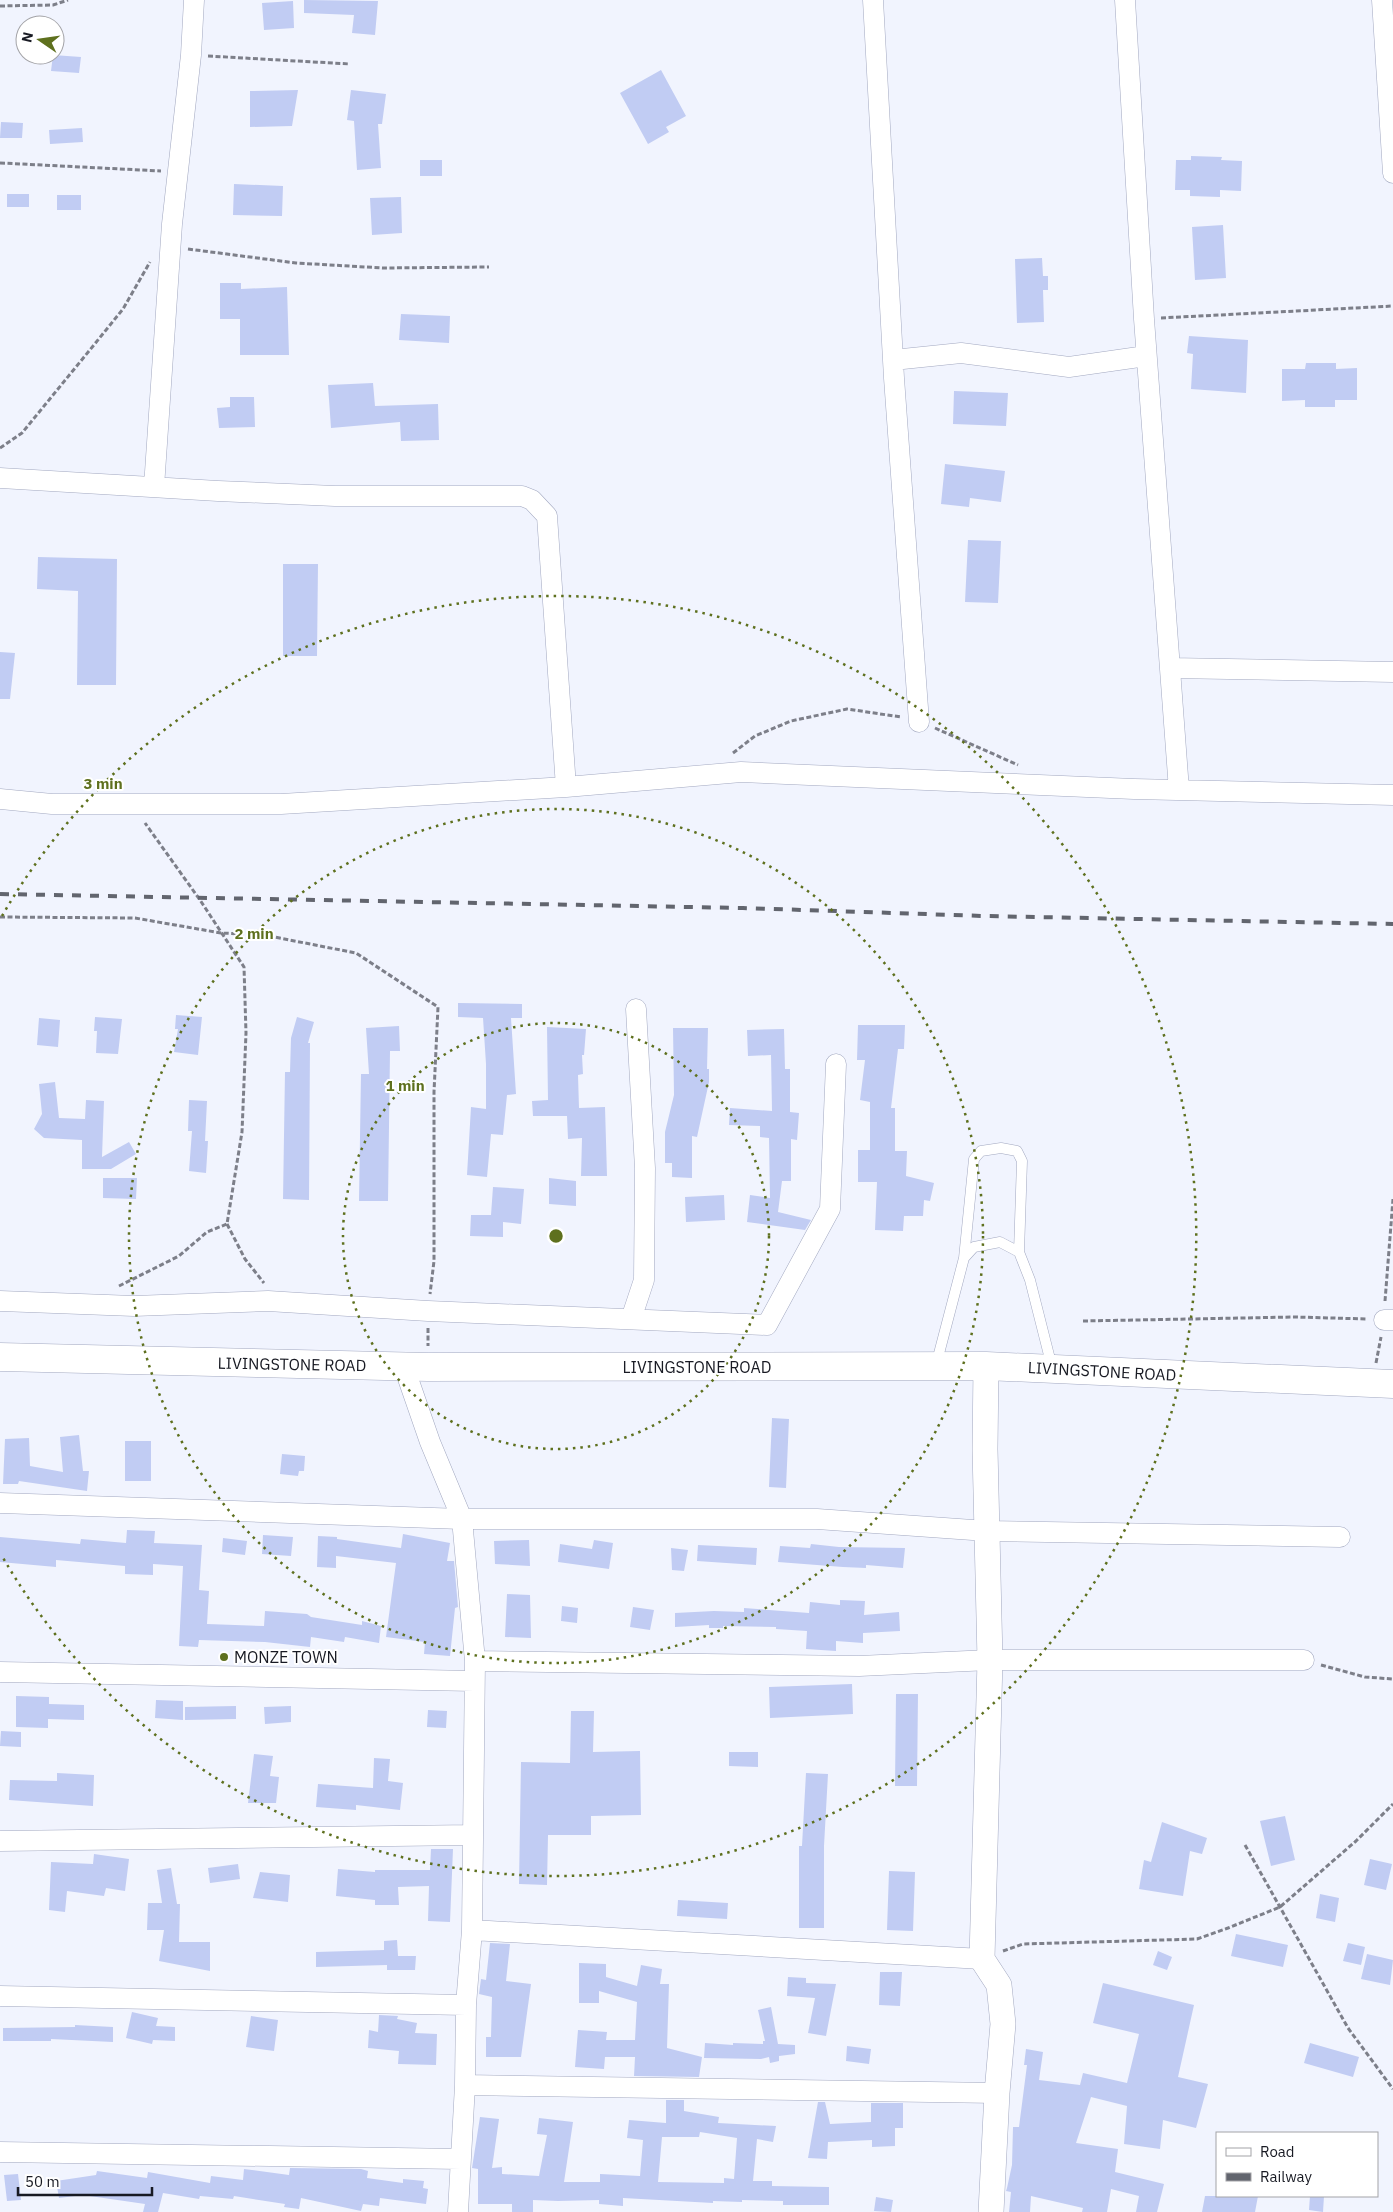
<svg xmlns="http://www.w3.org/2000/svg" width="1393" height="2212" font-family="'IBM Plex Sans',sans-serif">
<rect width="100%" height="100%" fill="#f1f4fe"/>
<path fill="#c1ccf3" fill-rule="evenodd" d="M304 0 378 1 375 35 352 33 354 15 304 13Z
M293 1 294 28 264 30 262 3Z
M53 55 81 57 79 73 51 71Z
M661 70 686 116 666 127 669 132 648 144 620 93Z
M298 90 292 126 250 127V91Z
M351 90 386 94 382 124H378L381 168 357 170 354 121 347 120Z
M1 122 23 123 22 138H0Z
M82 128 83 142 50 144 49 130Z
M1191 156 1222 157 1221 160 1242 161 1241 191 1220 190V197L1190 196V190H1175L1176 160H1191Z
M420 160H442V176H420Z
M234 184 283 186 282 216 233 215Z
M7 194H29V207H7Z
M57 195H81V210H57Z
M401 197 402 233 372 235 370 198Z
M1223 225 1226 278 1195 280 1192 227Z
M1042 258 1043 276H1048V290H1043L1044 322 1017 323 1015 259Z
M220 283H241V289L287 287 289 355H240V319H220Z
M401 314 450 316 449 343 399 340Z
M1189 336 1248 340 1246 393 1191 389 1193 354 1187 353Z
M1306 363H1336V369L1357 368V400H1335V407H1305V400L1282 401V369H1305Z
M373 383 375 406 438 404 439 440 401 441 400 422 331 428 328 385Z
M954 391 1008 393 1006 426 953 424Z
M230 397H254L255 427 219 428 217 408 230 407Z
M945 464 1005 471 1001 502 970 498 969 507 941 504Z
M968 540 1001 541 998 603 965 602Z
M38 557 117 559 116 685H77L78 591 37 589Z
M283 564H318L317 656H283Z
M0 652 15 653 10 699H0Z
M458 1003 522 1004V1018H511L516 1094 507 1095 503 1135 491 1134 487 1177 467 1175 471 1107 486 1109V1064L483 1018 458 1017Z
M176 1015 202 1017 198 1055 174 1052 178 1029H175Z
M95 1017 122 1019 118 1054 96 1053 97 1031H94Z
M297 1017 314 1022 308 1043H310L309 1200 283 1199 285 1072H290L291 1038Z
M39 1018 60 1020 58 1047 37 1045Z
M858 1025H905L904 1049H898L891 1108H895V1151H907L906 1176 934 1183 930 1201 924 1200 923 1216H904L903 1231 875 1230 877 1182H858V1150H870V1102L860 1100 865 1060H857Z
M399 1026 400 1051H390L388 1201H359L361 1074H369L366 1028Z
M547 1027 586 1029 584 1055H582L583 1074 578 1075 579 1108 605 1107 607 1176H581L582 1138 568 1139 567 1116H533L532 1101 548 1100Z
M673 1028H708L707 1069H709V1082L697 1137 692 1136V1178L672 1177V1163H665V1132L674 1095Z
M784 1029 785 1069H790V1112L799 1113 797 1140 791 1139V1181H782L778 1212 811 1220 805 1230 747 1222 750 1195 770 1198 769 1138 760 1137V1126L729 1125 730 1108 772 1111 771 1055 748 1056 747 1030Z
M55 1082 59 1118 85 1119 86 1100 104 1101 102 1157 129 1142 136 1154 111 1169H82V1140L44 1138 34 1129 42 1114 39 1084Z
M189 1100 207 1101 205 1141H208L206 1173 189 1171 192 1131H188Z
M103 1178H137L136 1199 103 1198Z
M549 1178 576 1181V1206L549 1204Z
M493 1187 524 1189 521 1224 503 1222V1237L470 1236 471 1215H491Z
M724 1195 725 1220 686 1222 685 1197Z
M772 1418 789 1419 786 1488 769 1487Z
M79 1435 83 1471H89L87 1491 19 1481 18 1484H3L5 1439 29 1438 30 1466 63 1472 60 1437Z
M125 1441H151V1481H125Z
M282 1454 305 1456 304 1471H299L298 1476 280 1474Z
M127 1530 155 1531 154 1543 202 1545 199 1590 209 1591 207 1624 264 1626 265 1611 307 1614 311 1617 362 1625V1621L381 1626 379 1643 345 1637 344 1642 311 1637 310 1647 265 1642 199 1640 198 1647 179 1646 183 1566 153 1564V1575L125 1574V1566L56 1560V1567L0 1562V1537L80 1544 81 1539 126 1543Z
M403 1534 450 1543 447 1561H454L458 1607 455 1608 450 1656 424 1654 425 1642 386 1637 396 1563 336 1556V1568L317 1567 318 1536 337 1537V1539L401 1548Z
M263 1535 293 1537 291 1556 262 1554Z
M223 1538 247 1541 245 1555 222 1552Z
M529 1540 530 1566 495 1564 494 1541Z
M594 1540 613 1543 609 1569 558 1562 560 1544 592 1549Z
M811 1544 839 1547 905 1548 903 1568 866 1565V1568L843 1567 778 1562 780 1546 810 1548Z
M698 1545 757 1548 756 1565 697 1561Z
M671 1548 688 1550 684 1571 672 1570Z
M507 1594 530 1595 531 1638 505 1637Z
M840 1600 865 1601 864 1615 899 1612 900 1631 863 1633V1643L836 1641V1651L806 1649 807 1631 776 1629V1627L723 1626V1628H709V1625L675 1627V1613L714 1611 744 1612V1608L809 1613 810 1602 840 1605Z
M562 1606 578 1608 577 1623 561 1621Z
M633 1607 654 1610 650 1630 630 1627Z
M852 1684 853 1714 770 1718 769 1687Z
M896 1694H918L917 1786H895Z
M16 1696 49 1697V1704L84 1705V1720L48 1719V1728L16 1727Z
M156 1700 183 1701V1720L155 1718Z
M236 1706V1719L185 1720V1707Z
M291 1706V1722L265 1724 264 1707Z
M428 1710 447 1711 446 1728 427 1727Z
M571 1711H594L593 1752 640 1751 641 1815 591 1816V1835H548L547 1885 519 1884 521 1762 570 1763Z
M1 1731 21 1732V1747L0 1746Z
M729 1752H758V1767L729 1766Z
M254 1754 273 1756 270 1776 279 1777 276 1803H248Z
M374 1758 390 1759 388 1781 403 1783 400 1810 356 1805V1810L316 1807 318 1784 373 1788Z
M57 1773 94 1775 93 1806 9 1800 10 1780 57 1781Z
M806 1773 828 1774 824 1846V1928H799V1846H802Z
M1285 1816 1295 1860 1271 1866 1260 1821Z
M1162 1822 1207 1838 1202 1854 1190 1851 1183 1896 1139 1889 1144 1860 1151 1862Z
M431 1849H453L450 1922 428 1921 429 1886 398 1887 399 1905H375V1900L336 1896 338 1869 375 1872V1870H430Z
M94 1854 129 1859 125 1891 106 1888 104 1896 67 1891 65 1912 49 1910 51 1862 93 1864Z
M1370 1859 1392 1864 1386 1890 1364 1885Z
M238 1864 240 1879 210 1883 208 1868Z
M171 1868 177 1904H180L179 1942H210V1971L159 1961 164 1930H147L148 1903H162L157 1870Z
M889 1871 915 1872 913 1931 887 1930Z
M260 1872 290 1875 288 1902 253 1898Z
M1320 1894 1339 1898 1335 1922 1316 1918Z
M678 1900 728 1903 727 1919 677 1916Z
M1236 1934 1288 1945 1283 1967 1231 1956Z
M397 1940 398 1956H416L415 1970H387V1965L316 1967V1952L384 1950V1941Z
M490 1943 510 1944 506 1981 531 1984 521 2057H486V2037H491L492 1997 479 1994 481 1979 486 1980Z
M1348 1943 1365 1947 1361 1965 1343 1961Z
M1158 1951 1172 1957 1167 1970 1153 1965Z
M1367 1954 1393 1960 1390 1985 1361 1979Z
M579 1963 606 1964V1977L637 1986 641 1965 662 1969 660 1984H669L667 2048 702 2057 699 2077 634 2076 635 2057H605L604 2069 575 2067 578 2030 607 2032 606 2040H635L637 2002 599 1991V2003H579Z
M880 1972H902L900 2006 879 2005Z
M788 1977 806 1978V1983L836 1984 826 2036 808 2033 815 1998 787 1996Z
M1103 1983 1194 2005 1178 2077 1208 2084 1196 2128 1163 2120 1160 2149 1124 2144 1127 2106 1091 2097 1076 2143 1118 2149 1115 2172 1164 2184 1157 2212H1136L1139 2196 1111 2189 1107 2212H1082L1083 2208 1031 2196 1030 2212H1009L1011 2192 1006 2191 1007 2188 1012 2165 1013 2127H1019L1027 2065H1024L1026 2049 1043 2052 1039 2080 1080 2085 1083 2073 1127 2083 1139 2034 1093 2023Z
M771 2007 778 2044 795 2045V2054L779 2056V2061L770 2063 769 2057 761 2059 704 2058 705 2043 733 2045V2043L763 2044V2041H765L758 2010Z
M132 2012 158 2018 156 2026 175 2027V2041L153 2040 152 2044 126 2038Z
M379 2015 398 2016 397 2019 417 2023 415 2033 437 2034 436 2065 398 2064 399 2051 368 2048 369 2030 378 2032Z
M251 2016 278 2020 274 2051 246 2047Z
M75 2025 113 2027V2042L51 2039V2041H3V2028L75 2027Z
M1310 2043 1359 2057 1353 2077 1304 2063Z
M847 2046 871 2049 869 2064 846 2061Z
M666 2100H684V2111L719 2117 718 2123 776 2126 773 2142 757 2139 753 2181H772V2186L829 2187V2205H783V2201L742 2200V2202L713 2201V2203L623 2198V2206L599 2204V2200L558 2201 533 2200V2212H512V2204H478V2169L472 2168 480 2117 499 2119 492 2168 502 2167V2174L539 2176 547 2135 537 2134 539 2118 573 2122 564 2182H600V2174L640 2176 643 2140 627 2138 629 2120 666 2123ZM700 2132 737 2138 734 2179 724 2178V2183L658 2182 662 2137H699Z
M818 2102H825L830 2124 871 2122V2103H903V2128H895V2146L872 2147V2140L828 2142 827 2159 808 2158Z
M290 2168 361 2169 368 2171 367 2178 403 2183V2179L424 2181 423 2188 428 2189 426 2204 380 2198 379 2206 363 2204 361 2211 301 2198 299 2209 284 2207 285 2204 234 2196 233 2199 200 2196 199 2199 163 2193 158 2212H143L145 2204 83 2195 59 2198 56 2181 96 2175 97 2171 147 2178 148 2172 210 2183 211 2176 243 2180 244 2169 289 2175Z
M18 2174 21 2200 7 2201 4 2175Z
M1205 2196H1258L1255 2212H1202Z
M1310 2196H1324L1323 2212 1309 2210Z
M876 2197 893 2200 891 2212 874 2211Z"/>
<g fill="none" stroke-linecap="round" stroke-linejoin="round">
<defs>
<path id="service" d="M964 1258 974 1159 981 1151 1001 1148 1017 1151 1022 1161 1019 1252
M936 1365 964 1258 974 1247 1000 1242 1019 1252 1030 1280 1052 1367"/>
<path id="minor" d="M873 0 894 378 919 722
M1125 0 1144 319 1179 790
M1382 0 1393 173
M893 360 961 353 1069 367 1146 356
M0 478 218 491 335 496H522L532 500 547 516 566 787 281 804H52L0 799
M154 487 172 224 191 55 194 0
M1170 668 1393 672
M566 787 741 772 1134 789 1393 795
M0 1301 134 1306 268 1301 428 1311 767 1325 830 1209 836 1064
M631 1319 644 1280 645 1168 636 1009
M1384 1320H1393
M404 1367 430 1442 462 1519 475 1661 472 1930 466 2005 465 2085 458 2212
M0 1503 462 1519H817L987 1531 1340 1537
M475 1661 859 1666 990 1660H1304
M0 1672 474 1681
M0 1841 473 1835
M472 1930 982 1959
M0 1996 466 2005
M465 2085 997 2093
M0 2152 460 2159"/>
<path id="tertiary" d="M986 1366 985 1449 990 1660 982 1959 999 1985 1003 2024 997 2093 991 2212"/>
<path id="trunk" d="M0 1357 428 1367 986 1366 1393 1384"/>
</defs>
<use href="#service" stroke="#a2a8c0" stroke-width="11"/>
<use href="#minor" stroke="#a2a8c0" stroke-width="21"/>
<use href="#tertiary" stroke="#a2a8c0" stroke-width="26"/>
<use href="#trunk" stroke="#a2a8c0" stroke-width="29"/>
<path stroke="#7d7f89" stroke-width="3" stroke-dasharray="5 2.5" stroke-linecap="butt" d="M0 6 53 5 68 0
M208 56 350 64
M0 163 161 171
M188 249 296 263 383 268 489 267
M1161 318 1393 306
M0 448 22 433 89 351 123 309 150 262
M935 728 1018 765
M733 753 755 736 791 721 847 709 901 717
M0 917 135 918 221 933 264 935 356 953 438 1007 434 1092V1261L430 1294
M227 1224 245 1259 264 1283
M119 1286 179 1256 207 1232 227 1224 242 1132 246 1033 244 967 200 900 145 823
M1385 1301 1393 1199
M1083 1321 1295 1317 1367 1319
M428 1328V1346
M1376 1363 1381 1337
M1321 1665 1365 1677 1393 1679
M1245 1845 1348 2028 1393 2089
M1003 1951 1023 1944 1197 1939 1228 1928 1280 1907 1356 1841 1393 1804"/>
<use href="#service" stroke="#fff" stroke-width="10"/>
<use href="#minor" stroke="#fff" stroke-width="20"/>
<use href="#tertiary" stroke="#fff" stroke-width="25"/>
<use href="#trunk" stroke="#fff" stroke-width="28"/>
<path stroke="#62656e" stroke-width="4" stroke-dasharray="9 9" stroke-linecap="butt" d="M0 894 743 908 984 916 1393 924"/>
</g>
<g fill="none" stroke="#5e701e" stroke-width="2.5" stroke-dasharray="2.5 5">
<circle cx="556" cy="1236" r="213"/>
<circle cx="556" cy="1236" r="427"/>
<path d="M2 916A640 640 0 1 1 2 1556"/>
</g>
<circle fill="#5e701e" stroke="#fff" stroke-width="2" cx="224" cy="1657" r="5"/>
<g text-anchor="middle" stroke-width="4" stroke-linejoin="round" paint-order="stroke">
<g font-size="16" fill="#181a23" stroke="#fff">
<text transform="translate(292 1364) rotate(1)" y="6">LIVINGSTONE ROAD</text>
<text x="697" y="1373">LIVINGSTONE ROAD</text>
<text transform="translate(1102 1371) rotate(3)" y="6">LIVINGSTONE ROAD</text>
</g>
<g font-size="16" fill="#181a23" stroke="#fff" text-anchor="start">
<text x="234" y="1663">MONZE TOWN</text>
</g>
</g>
<circle cx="556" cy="1236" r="8" fill="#5e701e" stroke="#fff" stroke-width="2.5"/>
<g font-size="15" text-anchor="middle" font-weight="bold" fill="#5e701e" stroke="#fff" stroke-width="4" stroke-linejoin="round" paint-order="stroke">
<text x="103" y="789">3 min</text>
<text x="254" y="939">2 min</text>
<text x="405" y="1091">1 min</text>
</g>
<rect x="1216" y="2132" width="162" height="65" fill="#ffffff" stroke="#a3a3a7"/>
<rect x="1226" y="2148" width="25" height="8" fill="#ffffff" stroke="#a3a3a7"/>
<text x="1260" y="2157" font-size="15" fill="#181a23">Road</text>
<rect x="1226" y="2173" width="25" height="8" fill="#62656e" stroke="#a3a3a7"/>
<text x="1260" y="2182" font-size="15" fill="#181a23">Railway</text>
<g transform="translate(40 40) rotate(283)"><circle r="24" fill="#ffffff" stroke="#a3a3a7"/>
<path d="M0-4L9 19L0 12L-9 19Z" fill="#5e701e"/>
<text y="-8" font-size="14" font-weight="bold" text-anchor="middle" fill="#181a23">N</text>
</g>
<path d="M18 2187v8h134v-8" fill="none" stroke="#181a23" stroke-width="2.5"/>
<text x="25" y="2187" font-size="15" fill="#181a23" stroke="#ffffff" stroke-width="4" paint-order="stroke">50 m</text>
</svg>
